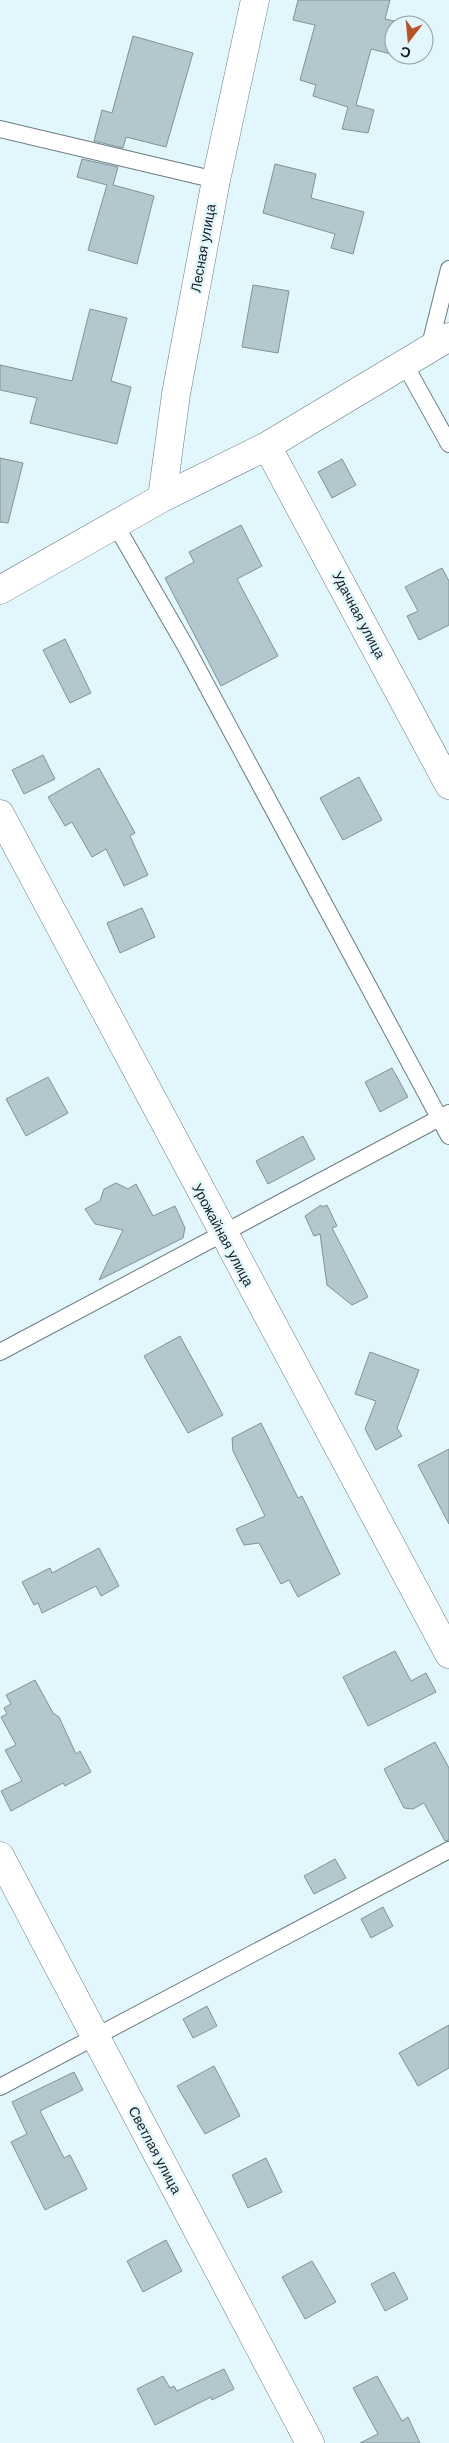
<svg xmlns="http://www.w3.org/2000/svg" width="449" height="2443" font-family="Arial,sans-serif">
<rect width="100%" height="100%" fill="#e2f6fd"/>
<path fill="#b4c6ce" stroke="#819299" d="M298 0H390L385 19 399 22V25H394V43L391 54 371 49 356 105 374 110 368 133 342 129 348 107 313 96 316 85 300 80 315 25 293 20Z
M133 36 193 53 166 147 126 137 123 148 94 141 102 110 112 113Z
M82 159 118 167 113 185 154 196 137 264 88 250 107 185 77 177Z
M275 164 316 174 311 198 364 212 353 254 331 248 335 234 263 213Z
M253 285 289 291 278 353 242 347Z
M90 309 127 318 111 381 131 387 117 444 30 423 37 398 0 390V365L72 381Z
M0 458 23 463 8 523 0 522Z
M342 459 356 485 332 498 318 472Z
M241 525 262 566 237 579 278 656 221 686 165 578 194 562 189 552Z
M442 568 449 581V625L419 640 407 616 418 611 405 587Z
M65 639 91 693 70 703 43 650Z
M43 755 55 779 24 794 12 770Z
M99 768 135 833 130 836 148 875 124 886 106 849 92 857 72 822 65 826 48 797Z
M359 777 382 820 343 840 320 798Z
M142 908 155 937 120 953 107 923Z
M392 1068 408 1097 380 1112 365 1082Z
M48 1077 68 1113 26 1136 6 1099Z
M303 1136 315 1159 268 1184 256 1161Z
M116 1183 128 1189 136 1184 153 1216 175 1206 185 1228 183 1238 99 1280 123 1230 95 1224 85 1209 100 1201 104 1189Z
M321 1205 322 1207 327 1205 337 1226 332 1228 368 1297 352 1305 327 1285 320 1234 314 1236 305 1216Z
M180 1336 223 1415 188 1433 144 1356Z
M370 1352 419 1370 397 1428 402 1436 376 1450 365 1429 376 1401 355 1394Z
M261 1423 298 1498 302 1496 340 1574 298 1597 289 1580 281 1584 259 1543 244 1545 236 1529 265 1516 233 1451 232 1438Z
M449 1449V1524L418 1465Z
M99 1548 119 1586 101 1596 96 1586 42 1613 38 1603 34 1605 22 1582 50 1568 52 1573Z
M395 1651 411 1681 426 1673 436 1692 368 1726 343 1677Z
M35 1680 53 1713 59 1717 76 1754 80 1751 91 1772 65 1786 63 1783 11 1811 1 1791 22 1781 5 1750 16 1745 1 1717 7 1714 4 1708 11 1704 6 1695Z
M435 1742 449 1768V1840L445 1841 424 1803 413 1809 404 1808 384 1769Z
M335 1859 346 1878 314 1894 304 1876Z
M383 1907 393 1926 371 1938 361 1919Z
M207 2006 217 2026 193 2038 183 2019Z
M449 2025V2068L418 2086 399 2053Z
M214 2066 240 2116 205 2134 177 2086Z
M74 2072 83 2090 40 2111 64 2158 70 2155 87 2189 45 2210 11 2142 27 2134 12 2102Z
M266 2158 282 2192 248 2208 232 2175Z
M166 2240 182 2271 143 2292 127 2261Z
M312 2261 336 2302 305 2319 282 2277Z
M394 2272 408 2299 385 2311 371 2284Z
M224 2369 234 2389 212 2400 211 2397 155 2425 137 2389 163 2376 170 2388 174 2386 177 2391Z
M377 2376 402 2421 408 2417 420 2443H360L378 2434 353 2388Z"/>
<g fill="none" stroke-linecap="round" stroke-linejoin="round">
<defs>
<path id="lane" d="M0 129 216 180
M429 349 449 269
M404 363 449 444
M115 524 186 647 449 1136
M0 1352 449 1113
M0 2087 449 1850"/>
<path id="street" d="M267 446 449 785
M162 498 176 394 216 180 255 0
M0 590 162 498 267 446 449 337
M0 814 449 1654
M0 1856 310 2443"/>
</defs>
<use href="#lane" stroke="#6b7c83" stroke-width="18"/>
<use href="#street" stroke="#6b7c83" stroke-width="29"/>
<use href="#lane" stroke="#fff" stroke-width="16"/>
<use href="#street" stroke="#fff" stroke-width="28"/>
</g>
<g text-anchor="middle" stroke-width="5" stroke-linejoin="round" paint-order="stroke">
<g font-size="14" fill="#151c1f" stroke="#e2f6fd">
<text transform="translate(203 248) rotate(-80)" y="5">Лесная улица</text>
<text transform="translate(359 615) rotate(62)" y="5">Удачная улица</text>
<text transform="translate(223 1235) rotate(62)" y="5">Урожайная улица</text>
<text transform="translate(155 2150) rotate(62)" y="5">Светлая улица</text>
</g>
</g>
<g transform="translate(409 40) rotate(196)"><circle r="24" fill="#e2f6fd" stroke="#909fa4"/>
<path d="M0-4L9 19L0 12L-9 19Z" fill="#b75223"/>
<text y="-8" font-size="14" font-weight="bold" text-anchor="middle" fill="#151c1f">С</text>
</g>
</svg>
